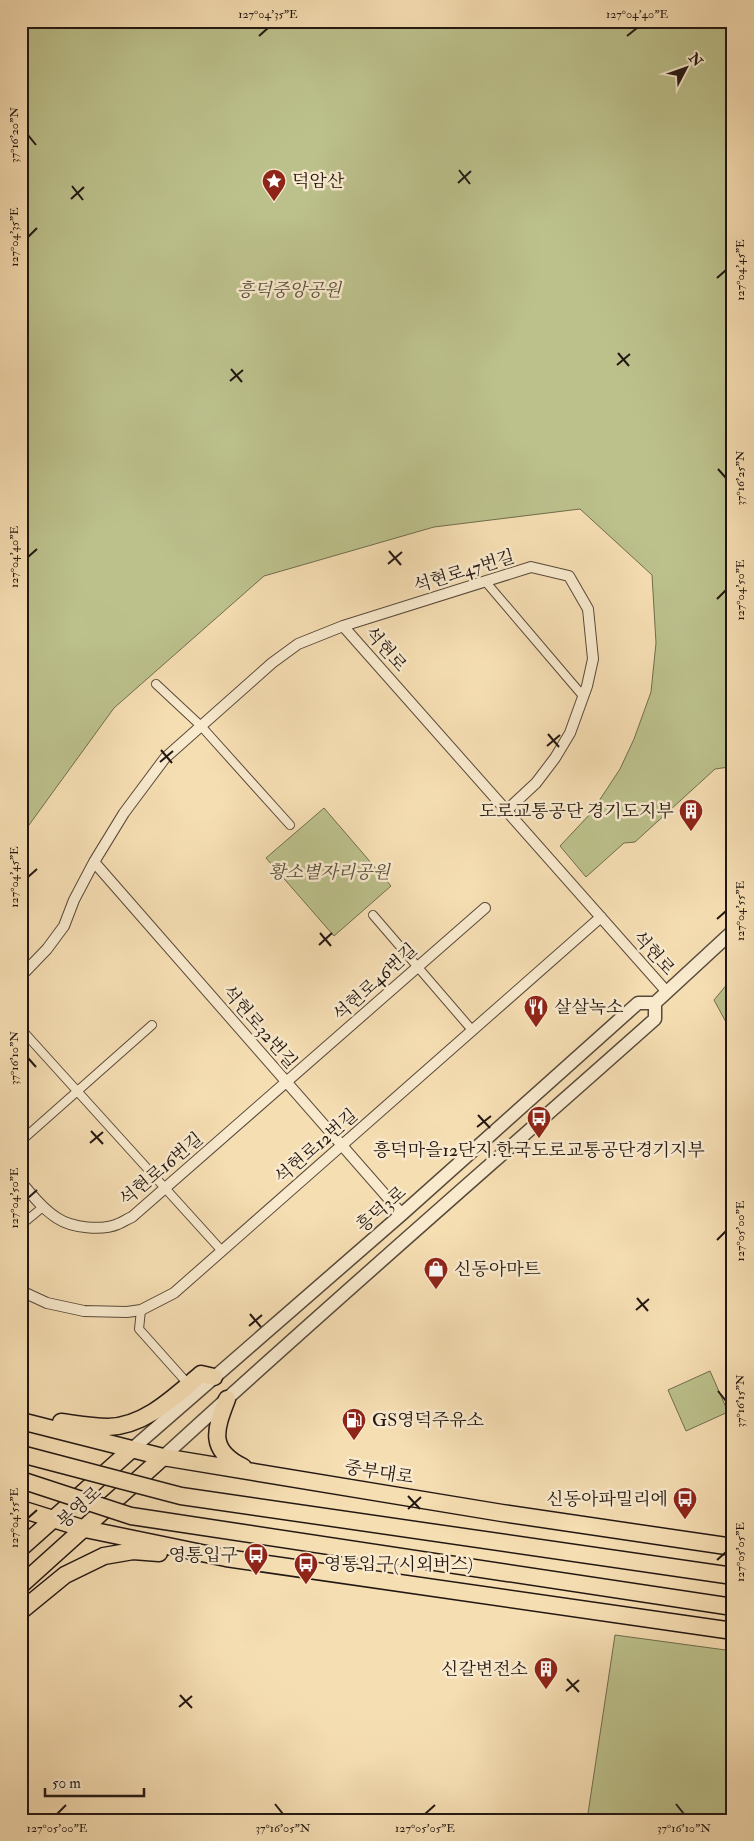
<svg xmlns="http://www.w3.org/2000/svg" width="754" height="1841" font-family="'IM FELL Double Pica','Noto Serif KR',serif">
<rect width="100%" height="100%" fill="#f6deb3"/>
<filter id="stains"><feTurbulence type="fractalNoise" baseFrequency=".004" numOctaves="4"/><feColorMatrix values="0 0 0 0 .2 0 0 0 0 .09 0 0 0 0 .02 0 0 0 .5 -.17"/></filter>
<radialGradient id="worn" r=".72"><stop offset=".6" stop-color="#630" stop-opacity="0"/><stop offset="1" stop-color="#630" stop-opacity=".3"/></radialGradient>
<path fill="#bcc18c" stroke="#706c4f" d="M21 21H733V772L729 767 715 769 635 842 624 843 586 877 560 846 591 813 620 769 634 739 651 692 656 643 652 575 580 509 434 527 264 576 114 708 21 836Z
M324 808 391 886 334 936 266 858Z
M733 977V1035L714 1000Z
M710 1371 728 1412 686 1431 668 1390Z
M615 1635 733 1651V1820H587Z"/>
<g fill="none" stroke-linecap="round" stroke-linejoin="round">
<defs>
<path id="pedestrian" d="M485 581 583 696
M156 684 201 726 290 825
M373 915 472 1030
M21 1029 222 1251
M21 1141 152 1025
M21 1225 43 1207
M141 1310 139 1329 189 1385"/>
<path id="minor" d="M343 626 531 567 569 576 588 609 593 659 587 686 570 733 555 758 536 783 507 810
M94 862 402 1214
M21 976 47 949 64 926 74 900 94 862 124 813 165 758 272 663 298 644 343 626 667 992
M21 1182C32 1195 43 1209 57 1218 72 1228 102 1231 118 1224 123 1222 127 1219 132 1217L485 908
M21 1291 47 1303 84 1311 127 1312 141 1310 174 1293 601 917"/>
<path id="tertiary" d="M132 1449 402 1214 638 1003H655L733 931
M163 1457C325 1308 491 1165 655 1019V1003"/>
<path id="primary" d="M227 1399C215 1430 208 1450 243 1467
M21 1421 163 1457 502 1513 733 1547
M61 1422C76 1424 92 1427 108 1427 145 1426 174 1397 201 1374L214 1377
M21 1509 85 1529 226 1558 733 1631
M21 1548 132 1449
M21 1585 163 1457
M21 1611 65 1575 104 1556 133 1551 159 1553"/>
</defs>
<use href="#pedestrian" stroke="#58493a" stroke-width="10"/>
<use href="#minor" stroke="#58493a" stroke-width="12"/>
<use href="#tertiary" stroke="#58493a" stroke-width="15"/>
<use href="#primary" stroke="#231712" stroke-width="19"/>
<use href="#pedestrian" stroke="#f9eace" stroke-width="8"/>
<use href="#minor" stroke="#f9eace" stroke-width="10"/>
<use href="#tertiary" stroke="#f9eace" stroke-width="12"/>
<use href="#primary" stroke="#f6deb3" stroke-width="16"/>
<defs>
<path id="primary-bridge" d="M21 1454 181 1496 733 1576
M21 1480 131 1516 733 1607"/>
</defs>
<use href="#primary-bridge" stroke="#231712" stroke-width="19" stroke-linecap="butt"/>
<use href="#primary-bridge" stroke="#f6deb3" stroke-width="16"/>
</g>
<path fill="none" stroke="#231712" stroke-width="2" d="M259 36 268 28M627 36 637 28M28 135 36 145M459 170 470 184M458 183 471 171M72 186 83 200M71 199 84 187M28 237 37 228M717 278 726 270M618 353 629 366M617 365 630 354M231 369 242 382M230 381 243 370M718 469 726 478M389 551 401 565M28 557 37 549M388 564 402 552M717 599 726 590M548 734 559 747M547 746 560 735M161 750 172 763M160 762 173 751M28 877 37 869M717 919 726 911M320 933 331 946M319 945 332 933M28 1058 36 1067M478 1115 490 1128M477 1127 491 1116M91 1131 103 1144M90 1143 103 1132M28 1198 37 1190M717 1240 726 1231M637 1298 648 1311M636 1310 649 1299M250 1314 261 1327M249 1326 262 1315M718 1391 726 1401M408 1496 420 1509M408 1509 421 1497M28 1518 37 1510M717 1560 726 1552M567 1679 579 1692M566 1691 579 1680M180 1695 192 1708M179 1707 192 1696M275 1804 283 1814M676 1804 684 1814M57 1814 66 1805M425 1814 435 1805"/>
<defs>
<symbol id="sight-pin" viewBox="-11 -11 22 30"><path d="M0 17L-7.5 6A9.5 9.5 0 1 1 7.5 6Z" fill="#8f2418" stroke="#f9eace"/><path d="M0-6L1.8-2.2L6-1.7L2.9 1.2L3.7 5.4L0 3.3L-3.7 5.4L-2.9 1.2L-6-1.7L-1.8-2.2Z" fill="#fff"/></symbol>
<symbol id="building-pin" viewBox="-11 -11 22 30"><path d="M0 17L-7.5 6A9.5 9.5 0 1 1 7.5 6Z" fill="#8f2418" stroke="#f9eace"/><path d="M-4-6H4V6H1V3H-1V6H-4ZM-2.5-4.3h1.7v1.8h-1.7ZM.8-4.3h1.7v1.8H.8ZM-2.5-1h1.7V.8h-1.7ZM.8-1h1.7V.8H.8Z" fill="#fff"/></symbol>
<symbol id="restaurant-pin" viewBox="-11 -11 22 30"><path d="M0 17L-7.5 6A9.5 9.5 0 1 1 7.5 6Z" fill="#8f2418" stroke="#f9eace"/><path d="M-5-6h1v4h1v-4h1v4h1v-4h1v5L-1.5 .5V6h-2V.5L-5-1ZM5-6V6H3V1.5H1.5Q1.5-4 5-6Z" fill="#fff"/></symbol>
<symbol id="bus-pin" viewBox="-11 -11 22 30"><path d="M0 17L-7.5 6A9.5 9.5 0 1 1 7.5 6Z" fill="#8f2418" stroke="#f9eace"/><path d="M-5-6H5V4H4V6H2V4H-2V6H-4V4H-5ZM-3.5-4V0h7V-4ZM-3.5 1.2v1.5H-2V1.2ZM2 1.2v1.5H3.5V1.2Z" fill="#fff"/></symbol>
<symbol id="shop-pin" viewBox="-11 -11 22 30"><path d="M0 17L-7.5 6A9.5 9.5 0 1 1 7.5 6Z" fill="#8f2418" stroke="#f9eace"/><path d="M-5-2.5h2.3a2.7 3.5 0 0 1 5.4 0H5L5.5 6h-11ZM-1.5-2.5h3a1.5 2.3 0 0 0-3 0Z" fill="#fff"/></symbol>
<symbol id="fuel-pin" viewBox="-11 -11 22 30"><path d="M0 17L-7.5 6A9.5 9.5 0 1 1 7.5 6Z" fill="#8f2418" stroke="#f9eace"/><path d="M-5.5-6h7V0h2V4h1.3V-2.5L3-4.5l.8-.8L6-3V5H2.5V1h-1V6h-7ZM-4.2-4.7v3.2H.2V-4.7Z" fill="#fff"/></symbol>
</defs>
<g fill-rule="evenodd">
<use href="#sight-pin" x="260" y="167" width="28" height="38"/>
<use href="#building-pin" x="677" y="797" width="28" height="38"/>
<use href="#restaurant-pin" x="522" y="993" width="28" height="38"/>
<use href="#bus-pin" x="525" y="1104" width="28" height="38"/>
<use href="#shop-pin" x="422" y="1255" width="28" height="38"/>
<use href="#fuel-pin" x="340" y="1406" width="28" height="38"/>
<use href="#bus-pin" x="671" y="1485" width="28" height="38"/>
<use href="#bus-pin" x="242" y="1541" width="28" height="38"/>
<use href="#bus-pin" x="292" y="1550" width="28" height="38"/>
<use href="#building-pin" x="532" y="1655" width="28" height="38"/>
</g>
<g text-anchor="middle" stroke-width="5" stroke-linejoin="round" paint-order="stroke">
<g font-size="18" fill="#231712" stroke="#f9eace" text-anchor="start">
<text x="292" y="187">덕암산</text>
<text x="674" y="817" text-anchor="end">도로교통공단 경기도지부</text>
<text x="554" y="1013">살살녹소</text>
<text x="539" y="1156" text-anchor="middle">흥덕마을12단지.한국도로교통공단경기지부</text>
<text x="454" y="1275">신동아마트</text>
<text x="372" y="1426">GS영덕주유소</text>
<text x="668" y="1505" text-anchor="end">신동아파밀리에</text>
<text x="238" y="1561" text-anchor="end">영통입구</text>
<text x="324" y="1570">영통입구(시외버스)</text>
<text x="528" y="1675" text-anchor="end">신갈변전소</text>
</g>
<g font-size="18" font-style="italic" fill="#59523d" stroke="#f9eace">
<text x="289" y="296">흥덕중앙공원</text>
<text x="329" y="878">황소별자리공원</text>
</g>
<g font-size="18" fill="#231712" stroke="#f9eace">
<text transform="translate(464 571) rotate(-17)" y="6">석현로47번길</text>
<text transform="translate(386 649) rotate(49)" y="6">석현로</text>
<text transform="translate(654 953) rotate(48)" y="6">석현로</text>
<text transform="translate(375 982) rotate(-42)" y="6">석현로46번길</text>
<text transform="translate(260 1027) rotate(49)" y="6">석현로32번길</text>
<text transform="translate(316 1146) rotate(-41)" y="6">석현로12번길</text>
<text transform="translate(161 1169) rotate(-40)" y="6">석현로16번길</text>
<text transform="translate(381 1209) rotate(-41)" y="6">흥덕3로</text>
<text transform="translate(379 1472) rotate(9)" y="6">중부대로</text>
<text transform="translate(79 1507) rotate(-42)" y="6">봉영로</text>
</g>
</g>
<rect width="754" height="1841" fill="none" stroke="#f6deb3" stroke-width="55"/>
<g transform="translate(686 68) rotate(49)" stroke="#f9eace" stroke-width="4" paint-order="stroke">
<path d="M0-4L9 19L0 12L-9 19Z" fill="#231712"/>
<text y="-8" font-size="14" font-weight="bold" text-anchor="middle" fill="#231712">N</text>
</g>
<path d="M45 1788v8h99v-8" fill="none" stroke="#231712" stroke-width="2.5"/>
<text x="52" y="1788" font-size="15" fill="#231712" stroke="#f9eace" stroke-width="4" paint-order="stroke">50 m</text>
<rect x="28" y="28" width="698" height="1786" fill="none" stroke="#231712" stroke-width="2"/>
<g font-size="12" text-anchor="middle" fill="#231712">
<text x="268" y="18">127°04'35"E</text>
<text x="637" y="18">127°04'40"E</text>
<text transform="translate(14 135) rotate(-90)" y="4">37°16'20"N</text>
<text transform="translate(14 237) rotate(-90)" y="4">127°04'35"E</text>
<text transform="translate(740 270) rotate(-90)" y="4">127°04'45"E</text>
<text transform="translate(740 478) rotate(-90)" y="4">37°16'25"N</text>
<text transform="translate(14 557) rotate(-90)" y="4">127°04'40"E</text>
<text transform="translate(740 590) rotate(-90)" y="4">127°04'50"E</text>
<text transform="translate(14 877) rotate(-90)" y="4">127°04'45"E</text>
<text transform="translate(740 911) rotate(-90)" y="4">127°04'55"E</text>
<text transform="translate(14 1058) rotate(-90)" y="4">37°16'10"N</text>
<text transform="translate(14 1198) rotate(-90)" y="4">127°04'50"E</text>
<text transform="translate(740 1231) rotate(-90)" y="4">127°05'00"E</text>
<text transform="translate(740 1401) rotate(-90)" y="4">37°16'15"N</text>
<text transform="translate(14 1518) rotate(-90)" y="4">127°04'55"E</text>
<text transform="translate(740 1552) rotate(-90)" y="4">127°05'05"E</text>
<text x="57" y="1832">127°05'00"E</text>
<text x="283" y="1832">37°16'05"N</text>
<text x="425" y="1832">127°05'05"E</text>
<text x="684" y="1832">37°16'10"N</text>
</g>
<rect width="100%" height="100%" filter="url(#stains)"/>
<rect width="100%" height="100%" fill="url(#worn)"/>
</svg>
